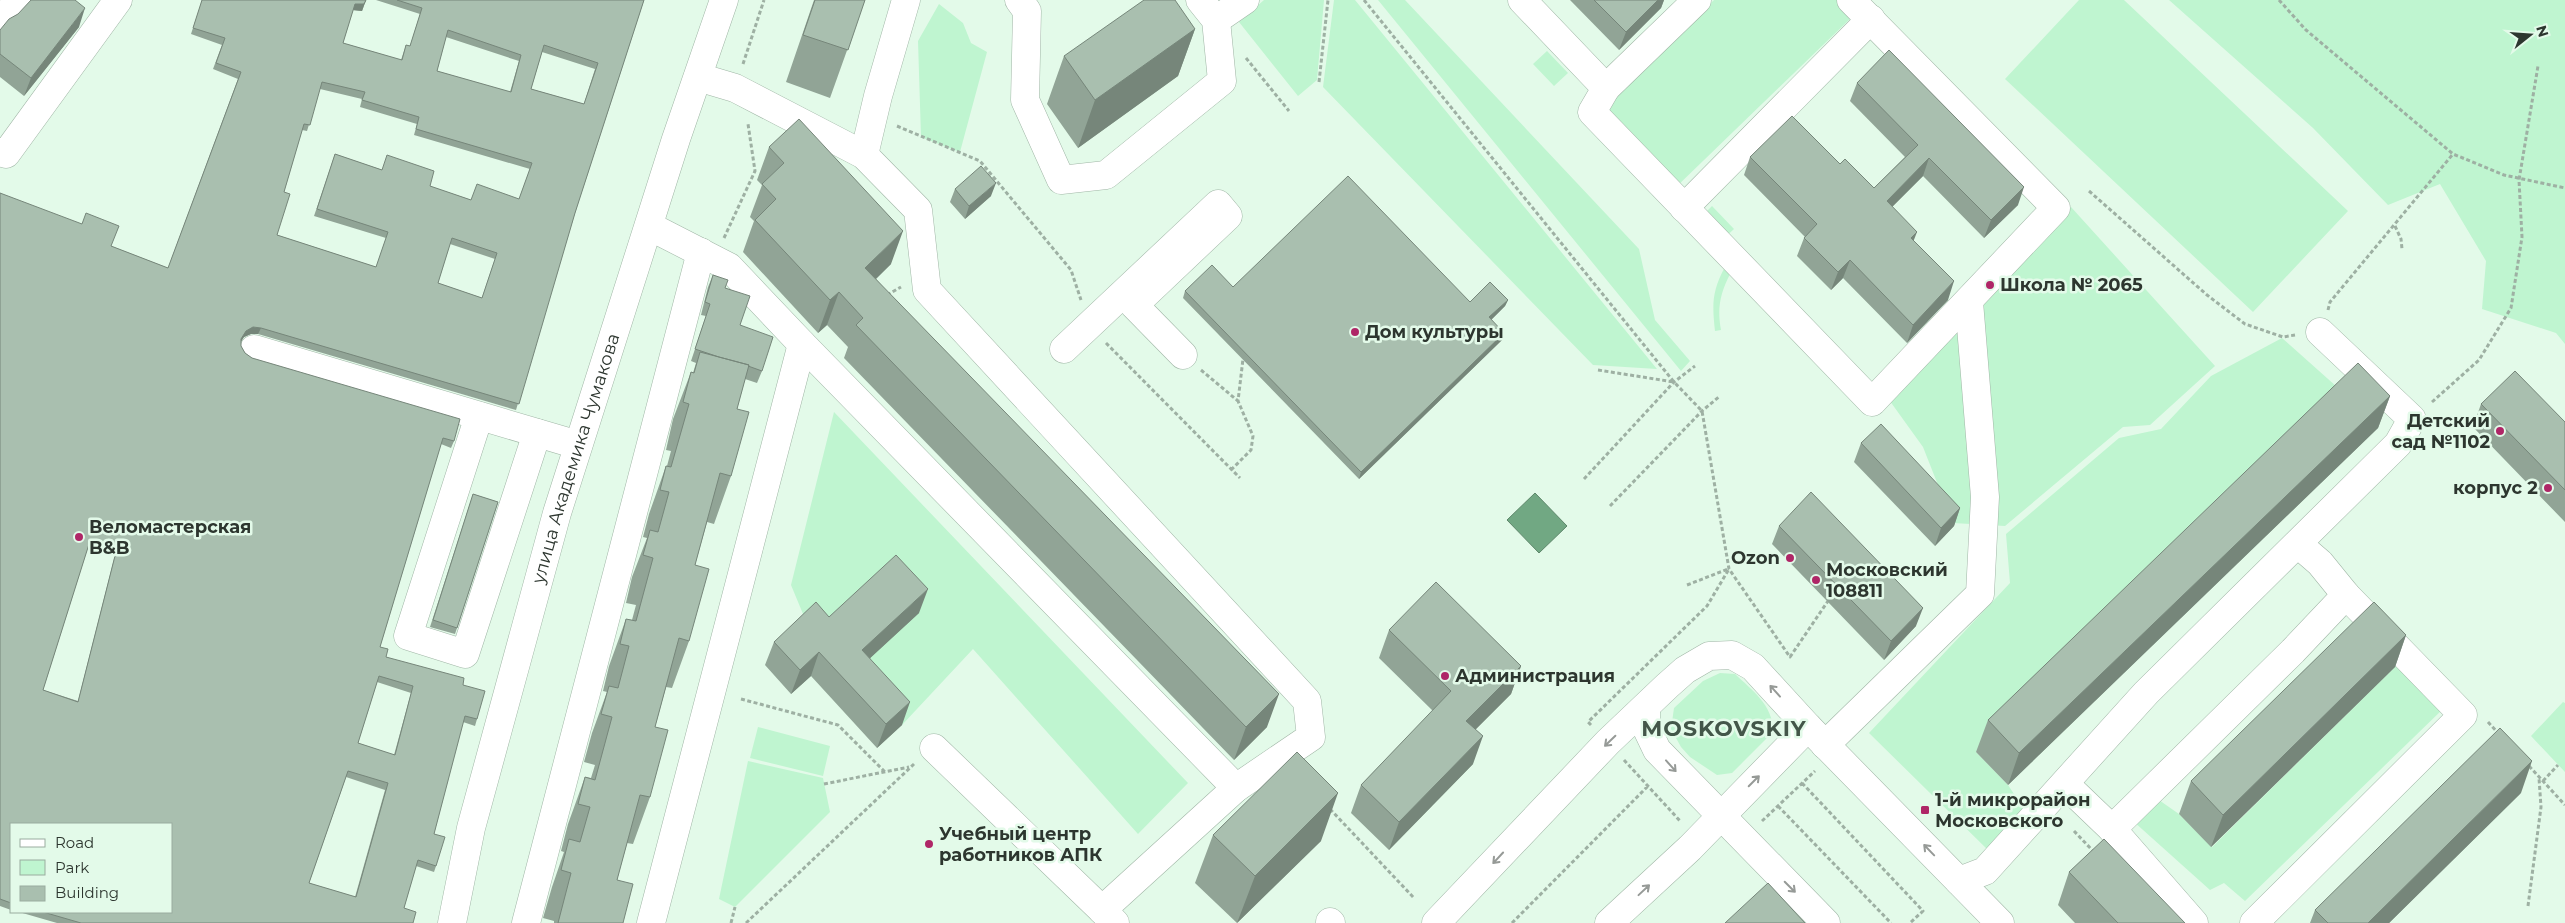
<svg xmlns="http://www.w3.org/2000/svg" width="2565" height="923" font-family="Montserrat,sans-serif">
<rect width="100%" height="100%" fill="#e3fae9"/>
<path fill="#bff5d0" d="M1264 0H1324L1317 80 1298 96 1239 22Z
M1334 0H1355L1657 369 1593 365 1323 87Z
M1378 0H1405L1639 249 1655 320 1690 361 1681 371Z
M1714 0H1837L1853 16 1673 190 1599 112Z
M2079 0H2124L2348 211 2253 312 2005 79Z
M2169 0H2565V344L2556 333 2482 309 2486 261 2440 184 2388 205 2313 128Z
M939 4 963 23 971 43 987 52 960 152 921 137 918 41Z
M1547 51 1568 73 1554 86 1533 64Z
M1712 206 1734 229 1722 240 1700 218Z
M2071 207 2215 366 2150 425 2123 427 2005 526 1953 523 1923 447 1887 397Z
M1725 267 1730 274C1720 294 1717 308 1721 330L1715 331C1712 304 1712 291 1725 267Z
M2282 338 2346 395 1976 752 2008 785 2026 812 1989 851 1869 733 2010 583 2006 534 2119 438 2161 429 2211 376Z
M834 412 1188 783 1138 834 973 649 902 725 808 626 791 585Z
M2397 665 2445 707 2245 901 2224 883 2210 890 2133 821 2156 798 2179 814 2212 847Z
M1720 673 1735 674C1752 690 1774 706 1773 732L1732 773 1717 775 1690 757 1681 747 1671 729 1674 708 1703 681Z
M2563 702 2565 703V772L2531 736Z
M758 727 830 746 823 776 750 758Z
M748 761 823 778 830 812 735 907 719 899Z"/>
<path fill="#71a883" stroke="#5d866a" d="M1535 493 1567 526 1539 553 1507 520Z"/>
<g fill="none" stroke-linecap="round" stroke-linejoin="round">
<defs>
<g id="minor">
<path d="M1019 0 1027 11 1025 100 1061 180 1106 175 1222 81 1216 20 1200 0"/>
<path d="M1522 0 1606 88 1592 112 1872 402 2056 208 1851 0"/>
<path d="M1216 20 1245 0"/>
<path d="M0 22 19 0"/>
<path d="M698 77 735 88 864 155 918 210 927 290 1307 701 1311 737 1236 788 1102 910 1115 923"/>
<path d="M1606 88 1697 0"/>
<path d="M0 152 6 154 118 0"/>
<path d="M864 155 878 96 906 0"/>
<path d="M1684 208 1871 19"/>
<path d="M649 226 729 267 802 344 1236 788"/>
<path d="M254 349 578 445"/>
<path d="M1064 349 1218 204 1228 216 1134 305 1183 355"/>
<path d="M479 416 408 636 465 654 537 433"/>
<path d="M1646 708V727L1657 750 1826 923"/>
<path d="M1825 745 1980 594 1985 497 1969 302"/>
<path d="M934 748 1102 910"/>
<path d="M2065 784 2112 829 2194 923"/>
<path d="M2112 829 2293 651 2346 595 2320 563 2298 544"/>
<path d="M1959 881 1985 871 2146 693 2398 444 2412 419 2320 332"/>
<path d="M1330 922 1331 923"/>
<path id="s1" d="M452 923 471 828 557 513 676 139 724 0"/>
<path d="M526 923 701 252"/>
<path d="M651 923 802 344"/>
<path d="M1436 923 1608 742 1667 686 1685 670 1709 656 1732 655 1753 667 1808 727 2000 923"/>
<path d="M1609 923 1690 848 1808 727"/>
<path d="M2254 923 2463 715 2346 595"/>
</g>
</defs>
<use href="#minor" stroke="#a0b6a6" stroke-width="29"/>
<path stroke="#9eb0a3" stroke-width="3" stroke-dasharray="4 2.5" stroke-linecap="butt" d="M1364 0 1674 382 1702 411 1729 569 1790 657 1828 601
M2279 0 2306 30 2453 154 2504 175 2565 188
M1246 58 1289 111
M743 64 764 0
M1319 82 1328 0
M897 126 980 161 1071 270 1081 300
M2089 191 2207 295 2245 324 2283 337 2295 335
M2395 226 2401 239 2402 249
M724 238 755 171 748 124
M887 295 901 287
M2328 310 2330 302 2453 154
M1106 343 1240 478
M1201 370 1238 401
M1598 370 1674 382
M2432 402 2479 360 2511 308 2522 237 2519 180 2538 66
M1231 470 1251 450 1253 436 1238 401 1243 359
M1584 479 1674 382 1695 366
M1610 506 1702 411 1720 396
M1687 585 1728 569
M741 699 838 725 885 772
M2488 722 2499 734
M1591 725 1588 722 1707 606 1729 569
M1624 760 1681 822
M2529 766 2565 805
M2543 781 2558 765
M1802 783 1923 911 1910 923
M824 784 909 767
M1778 806 1891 923
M1330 809 1414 898
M1762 821 1815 771
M2074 831 2094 852
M2528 906 2541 807 2539 778
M731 923 735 907
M746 923 914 764
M1512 923 1648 786"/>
<use href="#minor" stroke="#fff" stroke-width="28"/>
</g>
<path fill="#91a496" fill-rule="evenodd" d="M202 0H366L362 11 353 10 343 43 401 60 406 45 410 46 420 14 376 0H644L575 213 516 410 258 334H251L244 337 241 341V346L245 353 252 358 454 441 451 448 441 444 380 647 386 657 463 685 477 719 475 726 463 722 434 834 436 866 434 872 416 866 404 908 413 923H57L19 912H171L11 824V910L0 906V193L111 246 168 268 238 79 213 69 222 45 191 34ZM446 37 519 61 510 92 437 71ZM542 52 595 69 584 104 531 89ZM320 89 362 99 360 107 417 124 414 135 530 169 519 199 471 200 335 154 314 216 386 238 376 267 277 235 284 192 302 130 307 131ZM450 244 495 259 482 298 438 283ZM88 547 115 555 78 701 43 690ZM377 682 411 693 394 755 358 743ZM346 777 385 790 355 897 309 883Z
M814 0H865L830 98 786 82Z
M1570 0H1664L1661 8 1619 50Z
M79 27 24 96 0 77V30Z
M1195 29 1178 76 1078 148 1047 104 1064 56Z
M1857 83 2018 205 1984 238 1923 176 1892 207 1914 241 1948 300 1907 343 1843 278 1831 290 1797 256 1804 238 1805 237 1744 175 1750 157 1840 164 1874 188 1905 157 1850 101Z
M769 147 891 264 876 279 1267 727 1234 760 844 358 848 347 827 325 818 333 743 252 754 221 750 217 762 185 757 180Z
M955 189 991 196 965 219 950 202Z
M713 275 725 288 740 325 762 371 757 383 745 379 737 409 731 476 714 524 707 522 695 565 689 641 672 688 666 687 655 727 650 797 633 844 627 843 617 880 623 923H554V921L543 918 552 887 564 852 561 851 568 824 585 777 591 778 595 765 584 762 592 733 607 692 603 691 609 666 626 619 632 620 636 605 626 603 632 577 647 538 643 537 649 514 666 466H667L671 451 666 450 673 419 691 372 693 373 696 363 691 361 706 316 701 315 708 287Z
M1233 287 1470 302 1508 300 1505 306 1491 320 1502 340 1359 479 1183 298 1185 291Z
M2390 396 2378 428 2008 785 1976 752 1988 720Z
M2481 404 2565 422V522L2473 427Z
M1861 443 1960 508 1954 526 1935 546 1854 462Z
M473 494 498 502 455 634 430 627Z
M1779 526 1916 626 1884 660 1772 544Z
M919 613 870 658 902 725 877 748 811 676 791 694 765 665 774 642 829 617Z
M1389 630 1521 666 1511 694 1475 730 1473 764 1389 850 1351 813 1361 785 1433 711 1379 658Z
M2406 635 2395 667 2211 847 2179 814 2191 781Z
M2521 793 2389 923H2310L2315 910Z
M1213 835 1321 841 1237 923 1195 883Z
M2069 872 2185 923H2075L2058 905Z"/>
<path fill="#76867a" d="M366 0 362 11 352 10 355 4Z
M1658 0H1664L1661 8 1619 50 1626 32Z
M85 8 79 27 24 96 31 78Z
M1195 29 1178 76 1078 148 1095 100Z
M1929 158 1923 176 1880 219 1887 201Z
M996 183 991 196 965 219 969 206Z
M2024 187 2018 205 1984 238 1991 220Z
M903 231 891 264 853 301 865 268Z
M1917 232 1910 250 1911 238Z
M1850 260 1843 278 1831 290 1838 272Z
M1954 281 1948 300 1907 343 1913 325Z
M839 292 827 325 818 333 830 300Z
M1508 300 1505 306 1487 324 1489 317Z
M253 327 261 328 258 334H251L244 337 239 345 241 339 246 331Z
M1504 333 1502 340 1359 479 1361 472Z
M2390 396 2378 428 2008 785 2019 753Z
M1960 508 1954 526 1935 546 1941 528Z
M928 589 919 613 854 673 862 650Z
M1923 608 1916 626 1884 660 1891 641Z
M2406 635 2395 667 2211 847 2223 815Z
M819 652 811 676 791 694 800 670Z
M1521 666 1511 694 1456 749 1466 721Z
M1279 694 1267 727 1234 760 1246 727Z
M910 702 902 725 877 748 886 724Z
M1483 736 1473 764 1389 850 1399 822Z
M2532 761 2521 793 2389 923H2368Z
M1338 793 1321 841 1237 923 1255 876Z"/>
<path fill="#a9bfaf" stroke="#76867a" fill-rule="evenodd" d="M31 0H75L85 8 31 78 0 54V30L9 19 18 14Z
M202 0H366L364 4H355L343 43 402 60 406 45 410 46 422 8 397 0H644L575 213 519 404 261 328 253 327 246 331 241 339V346L245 353 252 358 460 419 454 441 443 438 380 647 388 649 386 657 464 678 463 685 485 691 477 719 465 716 434 834 445 837 436 866 418 860 404 908 416 912 413 923H81L43 912H171V824H11V903L0 899V193L82 224 86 213 119 226 111 246 168 268 241 72 216 63 225 38 193 28ZM448 30 521 55 511 92 437 71ZM544 45 598 63 584 104 531 89ZM322 82 365 92 362 100 419 117 416 129 532 163 519 199 477 184 471 200 430 186 434 171 387 155 382 170 335 154 317 209 388 232 376 267 277 235 290 194 284 192 304 124 310 125ZM452 238 497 253 482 298 438 283ZM90 541 117 548 78 702 43 690ZM379 676 413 686 395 755 358 743ZM348 771 388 783 356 897 309 883Z
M815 0H865L848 50 803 35Z
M1144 0H1175L1195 29 1095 100 1064 56Z
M1594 0H1658L1626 32Z
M1889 50 2024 187 1991 220 1929 158 1887 201 1917 232 1911 238 1954 281 1913 325 1850 260 1838 272 1804 238 1817 224 1750 157 1792 116 1840 164 1845 159 1874 188 1918 145 1857 83Z
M799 119 903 231 865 268 1279 694 1246 727 856 325 863 318 839 292 830 300 755 220 776 199 762 184 784 163 769 147Z
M981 166 996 183 969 206 955 189Z
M1348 176 1470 302 1490 282 1508 300 1489 317 1504 333 1361 472 1185 291 1212 265 1233 287Z
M713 275 728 280 725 288 750 296 740 325 773 337 762 371 748 366 749 365 719 357 695 349 710 304 705 302Z
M700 352 749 365 737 409 749 412 731 476 720 473 695 565 709 569 689 641 679 638 655 727 668 730 650 797 640 795 617 880 633 884 623 923H558L571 873 561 870 569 839 580 842 590 807 578 804 585 777 595 780 612 717 601 714 609 686 618 688 629 646 620 644 626 619 636 621 653 558 643 555 650 530 658 532 669 492 660 490 666 466 671 467 689 404 683 402 691 372 694 373Z
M2358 363 2390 396 2019 753 1988 720Z
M2515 371 2565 422V490L2481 404Z
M1881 424 1960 508 1941 528 1861 443Z
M1811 492 1923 608 1891 641 1779 526Z
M473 494 498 502 457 628 433 620Z
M896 555 928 589 862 650 910 702 886 724 819 652 800 670 774 642 816 602 829 617Z
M1436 582 1521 666 1466 721 1483 736 1399 822 1361 785 1451 691 1389 630Z
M2374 602 2406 635 2223 815 2191 781Z
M2500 728 2532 761 2368 923H2328L2315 910Z
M1297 752 1338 793 1255 876 1213 835Z
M2104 839 2185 923H2118L2069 872Z
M1768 883 1805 923H1725Z"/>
<defs><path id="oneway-shaft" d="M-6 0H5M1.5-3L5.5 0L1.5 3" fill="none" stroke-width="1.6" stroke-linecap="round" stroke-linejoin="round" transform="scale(1.25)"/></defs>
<g stroke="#969a97">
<use href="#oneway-shaft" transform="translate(1775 691) rotate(-132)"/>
<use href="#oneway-shaft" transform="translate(1610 741) rotate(136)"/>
<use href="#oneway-shaft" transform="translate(1671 766) rotate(48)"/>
<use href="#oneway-shaft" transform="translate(1754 781) rotate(-45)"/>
<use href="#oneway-shaft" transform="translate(1929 850) rotate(-134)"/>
<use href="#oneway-shaft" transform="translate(1498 858) rotate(133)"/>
<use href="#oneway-shaft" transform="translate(1790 887) rotate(45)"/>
<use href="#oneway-shaft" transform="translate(1644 890) rotate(-43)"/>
</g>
<g fill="#af2667" stroke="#e3fae9" stroke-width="2">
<circle cx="1990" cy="285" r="5"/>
<circle cx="1355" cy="332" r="5"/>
<circle cx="2500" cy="431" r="5"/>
<circle cx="2548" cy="488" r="5"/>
<circle cx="79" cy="537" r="5"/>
<circle cx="1790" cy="558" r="5"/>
<circle cx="1816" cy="580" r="5"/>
<circle cx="1445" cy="676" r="5"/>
<rect x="1920" y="805" width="10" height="10" rx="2.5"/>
<circle cx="929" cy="844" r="5"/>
</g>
<g text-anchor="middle" stroke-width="5" stroke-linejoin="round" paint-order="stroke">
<g font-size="18" font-weight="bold" fill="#2d362f" stroke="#e3fae9" text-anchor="start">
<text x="2000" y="291">Школа № 2065</text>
<text x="1365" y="338">Дом культуры</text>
<text x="2490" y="427" text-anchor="end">Детский<tspan x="2490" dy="21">сад №1102</tspan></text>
<text x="2538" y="494" text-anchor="end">корпус 2</text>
<text x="89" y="533">Веломастерская<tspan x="89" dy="21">B&amp;B</tspan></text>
<text x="1780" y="564" text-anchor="end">Ozon</text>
<text x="1826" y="576">Московский<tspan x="1826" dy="21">108811</tspan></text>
<text x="1455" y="682">Администрация</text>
<text x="1935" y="806">1-й микрорайон<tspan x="1935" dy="21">Московского</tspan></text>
<text x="939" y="840">Учебный центр<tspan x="939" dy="21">работников АПК</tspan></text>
</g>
<g font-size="18" fill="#2d362f" stroke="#e3fae9">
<text dy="6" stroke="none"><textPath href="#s1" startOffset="481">улица Академика Чумакова</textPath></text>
</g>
<g font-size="22" font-weight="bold" letter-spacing="1" fill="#435649" stroke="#e3fae9">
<text x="1724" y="736">MOSKOVSKIY</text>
</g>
</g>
<rect x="10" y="823" width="162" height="90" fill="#e3fae9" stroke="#9aac9f"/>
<rect x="20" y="839" width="25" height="8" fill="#ffffff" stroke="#9aac9f"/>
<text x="55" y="848" font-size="15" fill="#2d362f">Road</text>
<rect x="20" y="860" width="25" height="15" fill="#bff5d0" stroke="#9aac9f"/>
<text x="55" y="873" font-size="15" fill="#2d362f">Park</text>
<rect x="20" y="886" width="25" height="15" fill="#a9bfaf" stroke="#9aac9f"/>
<text x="55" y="898" font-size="15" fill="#2d362f">Building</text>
<g transform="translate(2530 35) rotate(73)" stroke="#e3fae9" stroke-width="4" paint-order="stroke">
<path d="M0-4L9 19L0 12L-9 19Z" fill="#2d362f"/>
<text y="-8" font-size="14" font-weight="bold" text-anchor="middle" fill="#2d362f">N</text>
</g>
</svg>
